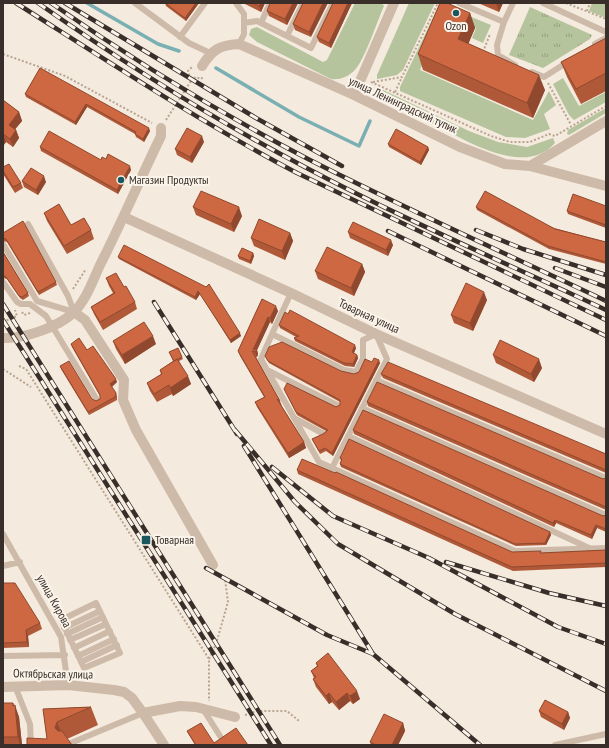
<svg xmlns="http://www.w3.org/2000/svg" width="609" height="748" font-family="'PT Sans Narrow',sans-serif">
<defs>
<pattern id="park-tufts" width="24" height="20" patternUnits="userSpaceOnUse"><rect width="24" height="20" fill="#b5c49c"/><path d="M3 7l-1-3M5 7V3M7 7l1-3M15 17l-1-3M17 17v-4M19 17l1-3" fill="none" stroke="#94a07f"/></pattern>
</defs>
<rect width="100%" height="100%" fill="#f4eadd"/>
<path fill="#b5c49c" d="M355 3H382L384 6C377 21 365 60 354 71 347 77 340 80 331 79L257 42 249 35 251 29 257 27 323 62 327 60Z
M409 3H435L403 70 397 75 377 79V75Z
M592 3 606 4V18L589 11Z
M440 5 446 9 420 70 533 120 549 91 556 105 544 114 550 129 525 138 506 137 400 91V87L438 7Z
M469 16 491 25 483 43 472 38 476 28 466 23Z
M563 78 579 106 606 92V102L574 120 569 115 553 84Z
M377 87 469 131 498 142 527 147 553 138 555 143C525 178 465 140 434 124 419 117 404 111 389 104L383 99Z
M606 108V113L569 135 567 134 568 130Z"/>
<path fill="url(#park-tufts)" d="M530 7 592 35 590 39 543 68 509 55Z"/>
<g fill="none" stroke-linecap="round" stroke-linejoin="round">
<path stroke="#7aafb3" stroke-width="3.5" d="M87 3 158 44 179 51
M216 68 299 117 359 146 370 121"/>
<path stroke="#b9a492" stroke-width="2" stroke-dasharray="2 2" stroke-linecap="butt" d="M566 3 606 19
M587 11 590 3
M483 52 490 34
M3 54 65 76 152 123
M191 81 196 77 201 79 204 76
M371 82 491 136 510 142H530L549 134 555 136 606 106
M373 82 402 77 438 3
M548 83 571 125
M395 92 402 77
M166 120 191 81 188 71 192 67
M73 289 86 269
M22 312 24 315 30 313
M3 322 17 316 15 310
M19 366 26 369 209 659V701
M3 369 31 387
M209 659 216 644 228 602 225 579
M245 715 257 711H287L299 721"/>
<path stroke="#cdbaa8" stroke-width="6" d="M135 3 189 43 210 53
M236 3 244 14V34L239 44
M459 3 504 22 513 3
M543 3 606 32
M504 22 497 45 498 55 515 65
M244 23 257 21 311 48 333 3
M261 23 270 3
M287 36 303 3
M180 37 205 3
M595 44 606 38
M532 72 544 77 569 61
M28 224 68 296 74 312
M3 244 37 301 74 312
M3 282 17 302 21 304H30L46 316 97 400
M291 293 272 334 344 370 356 372 363 359V340L376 334 387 359 332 468 515 551 606 548
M272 334 261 359 267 370 337 405
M267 370 319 462 332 468
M376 380 606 478
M362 408 606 515
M294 418 322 433
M348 436 589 548
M3 534 61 637 68 685
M3 566 20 562
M96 603 120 653 84 668 61 620Z
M64 628 100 611
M67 634 103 617
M70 640 106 624
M74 648 110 631
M3 656 65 655
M78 656 114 639
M81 662 117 645
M15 686 30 724 31 745
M203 709 220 736
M66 745 143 713
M555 745 606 734"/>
<path stroke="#cdbaa8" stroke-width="10" d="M202 66C212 50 219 45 239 44L354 95 460 147 505 164 530 166 606 186
M354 95 394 3
M530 166 606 121
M124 217 291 293 376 334 606 434
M74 312 85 320 124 380 123 400 136 430 213 565
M3 338C24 339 58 327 73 313 86 301 93 280 100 265 122 222 140 179 161 136V128
M3 687 68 685 114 690 124 692 132 698 143 713 180 706 196 707 235 717
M143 713 164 745"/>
<defs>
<path id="rail" d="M16 3C109 62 200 122 297 173L606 320
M38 3C122 62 210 117 301 165 400 218 504 262 606 310
M51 3C133 60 220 113 308 159 406 209 507 254 606 301
M65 3 256 118 342 166
M476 230 523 249 606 275
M388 231 606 336
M555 268 606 287
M154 302 237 434
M3 304 280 745
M3 320 271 745
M235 430 295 502 338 544 455 614 606 691
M244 446 373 654
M272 467 333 516 429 558 558 627 606 644
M446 562 549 593 606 606
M206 568 327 635 373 654 480 745"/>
</defs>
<use href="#rail" stroke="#392e29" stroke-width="4.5"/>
<use href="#rail" stroke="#fbf4ea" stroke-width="3" stroke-dasharray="9" stroke-linecap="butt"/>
</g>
<path fill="#b05939" d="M165 3H199L186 21 166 6Z
M243 3H265L261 12Z
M298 3 287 25 269 16 267 11Z
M303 3 311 37 295 30 293 24Z
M333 3H352L331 48 319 42 317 37Z
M478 3H503L499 12Z
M470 13 475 28 468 44 545 90 533 118 423 70 418 54Z
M606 38V91L581 104 567 77 561 62Z
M40 68 150 131 144 142 136 137 135 134 87 107 76 125 26 97 25 94Z
M3 100 19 112 22 121 15 129 16 130 19 138 13 147 6 142 3 146Z
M204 142 192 163 177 155 175 149Z
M388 144 428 147 429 150 421 165 389 147Z
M40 147 101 160 106 159 131 170 118 194 41 151Z
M3 167 21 183 23 188 15 193 3 174Z
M22 181 46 182 38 195 24 187Z
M606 206V228L568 214 567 211Z
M193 207 242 216 234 232 196 215Z
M476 207 606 242V264L549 249 477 210Z
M44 213 71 225 91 230 94 239 67 254 47 221Z
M348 232 393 245 388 256 350 238Z
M3 233 56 282 57 285 39 295 7 242 3 241Z
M290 233 293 241 285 260 254 246 251 238Z
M3 252 28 293 29 296 23 300 20 298 7 279 3 278Z
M253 253 254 256 251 264 239 259 238 256Z
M118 257 206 287 241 336 231 343 200 294 196 300 119 259Z
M362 264 365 272 354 296 318 279 315 271Z
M106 278 124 287 135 302 137 309 103 330 94 314 91 307 113 293 109 286Z
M262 299 278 311 272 324 270 322 257 350 258 354 257 357H256L280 401 282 406 281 405 304 442 306 448 289 458 257 407 255 402 264 397 240 356 238 351Z
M487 300 473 331 454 323 451 315Z
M279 325 356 348 354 353 357 355 358 358 354 367 345 366 295 341 294 338 296 337 280 328Z
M113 341 156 344 125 364 116 349Z
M71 344 87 350 117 382 112 387 116 393 117 396V400L89 415 61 369 60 366 92 399 96 401 100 399V396L72 347Z
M169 352 182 357 183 359 179 361 191 384 173 396 172 394 157 402 150 391 147 383 161 374 160 370 173 361Z
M493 355 542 368 534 382 496 363Z
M265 356 354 374 359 372 372 362 380 363 333 456 326 451 320 454 312 439 323 434 326 431 297 415 284 389 336 407 340 405V402L269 363Z
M381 374 606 454V473L383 378Z
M367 402 603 479 606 478V510L368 406Z
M353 430 603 516 606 515V532L597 528 592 539 556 523 554 527 354 434Z
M340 458 550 532 551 535 546 545 516 546 341 467 340 464 341 461Z
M297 470 512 552 542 553 606 550V567L513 571 298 474Z
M3 583 40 623 42 629 28 636 29 647 3 648Z
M316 663 360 699 353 704 350 701 339 710 332 702 329 704 316 687 313 679 314 678 311 671 317 666Z
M3 703H13L19 717 22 745H3Z
M91 707 98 725 67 739H47L43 709Z
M539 711 568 712 570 718 564 730 541 717Z
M403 723 405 731 398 745H371L370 742Z
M187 731 214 743 248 745H195L189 735Z"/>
<path fill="#90492e" d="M196 3H199L186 21 185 18Z
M261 3H265L261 12 259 6Z
M293 3H298L287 25 285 19Z
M323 3H328L311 37 309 32Z
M348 3H352L331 48 329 43Z
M496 3H503L499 12Z
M470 13 475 28 464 54 458 39Z
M539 75 545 90 533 118 527 103Z
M86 104 87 107 76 125 75 122Z
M19 112 22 121 12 133 9 125Z
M149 128 150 131 144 142 143 139Z
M16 130 19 138 13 147 10 139Z
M3 134 6 142 3 146Z
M202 136 204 142 192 163 190 157Z
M428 147 429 150 421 165 420 162Z
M130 166 131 170 118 194 117 190Z
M44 176 46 182 38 195 36 190Z
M239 207 242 216 234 232 231 224Z
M290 233 293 241 285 260 282 251Z
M391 240 393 245 388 256 386 250Z
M253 253 254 256 251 264 250 261Z
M362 264 365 272 354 296 351 288Z
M198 291 200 294 196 300 195 297Z
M484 292 487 300 473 331 470 323Z
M276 306 278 311 272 324 270 318Z
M268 317 270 322 257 350 258 354 257 357 255 352 253 350Z
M240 333 241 336 231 343 230 340Z
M153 336 156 344 125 364 122 355Z
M355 345 356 348 353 355 352 352Z
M357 355 358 358 354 367 353 364Z
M539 359 542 368 534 382 531 374Z
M379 360 380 363 333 456 332 453Z
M188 376 191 384 173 396 170 388Z
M116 379 117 382 111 387 110 384Z
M304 442 306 448 289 458 288 453Z
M555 520 556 523 554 527 553 523Z
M596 525 597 528 592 539 591 535Z
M550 532 551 535 546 545 545 543Z
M26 630 28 636 29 647 27 642Z
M357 691 360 699 353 704 350 696Z
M329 693 332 702 329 704 326 696Z
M347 693 350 701 339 710 336 702Z
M13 703 15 709V705L19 717 22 745H20L18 737Z
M568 712 570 718 564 730 562 724Z
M57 722 64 740 55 728Z
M403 723 405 731 398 745H392Z
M3 739 5 745H4L3 743Z"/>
<path fill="#cd6842" stroke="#90492e" d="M165 3H196L185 18Z
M253 3H261L259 6Z
M270 3H293L285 19 267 11Z
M303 3H323L309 32 293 24Z
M333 3H348L329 43 317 37Z
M440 3H447L470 13 458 39 539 75 527 103 418 54Z
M606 38V73L576 89 561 62Z
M40 68 149 128 143 139 135 134 136 132 86 104 75 122 25 94Z
M3 100 19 112 9 125 16 130 10 139 3 134Z
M187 128 202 136 190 157 175 149Z
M396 129 428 147 420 162 388 144Z
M49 131 101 160 102 157 106 159 108 154 130 166 117 190 40 147Z
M9 164 21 183 13 187 3 171V167Z
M31 168 44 176 36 190 22 181Z
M201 191 239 207 231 224 193 207Z
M485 191 555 229 606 242V262L548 246 476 207Z
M573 194 606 206V225L567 211Z
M59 204 71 225 84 218 91 230 64 246 44 213Z
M259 219 290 233 282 251 251 238Z
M23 221 56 282 38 292 6 239 3 238V233Z
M353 222 391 240 386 250 348 232Z
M124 245 206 287 209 284 240 333 230 340 198 291 195 297 118 257Z
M327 247 362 264 351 288 315 271Z
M242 248 253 253 250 261 238 256Z
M3 252 28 293 22 297 19 296 6 277 3 275Z
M116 273 124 287 126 286 135 302 100 322 91 307 115 293 106 278Z
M466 283 484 292 470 323 451 315Z
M262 299 276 306 270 318 268 317 253 350 257 348 255 352 252 351 280 401 277 399 304 442 288 453 255 402 265 397 238 351Z
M290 310 355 345 352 352 357 355 353 364 344 363 294 338 299 336 279 325 285 312 288 314Z
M144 322 153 336 122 355 113 341Z
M79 338 87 350 93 346 116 379 110 384 116 393 115 397 88 412 60 366 69 361 92 399 96 401 100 399V395L71 344Z
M500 340 539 359 531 374 493 355Z
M282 342 341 371 354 374 359 372 365 359 372 362 374 358 379 360 332 453 325 448 319 451 312 439 323 434 328 430 296 412 284 389 287 383 336 407 340 405V400L268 361 265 356 269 347Z
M178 348 182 357 174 361 169 352Z
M177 359 188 376 170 388 169 385 154 394 147 383 162 374 160 370Z
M388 362 606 454V470L381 374Z
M377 382 603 479 606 478V507L367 402Z
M363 410 603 516 606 515V529L596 525 591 535 555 520 553 523 353 430Z
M349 439 550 532 545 543 515 544 340 464 342 459 340 458Z
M302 459 335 473 336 472 512 552 541 551 540 553 606 550V563L512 567 297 470Z
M3 583H15L40 623 26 630 27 642 3 643Z
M328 653 357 691 350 696 347 693 336 702 329 693 326 696 313 679 316 677 311 671 318 666 316 663Z
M545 700 568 712 562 724 539 711Z
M3 703H13V706L15 705 18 737H3Z
M91 707 57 722 55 728 58 731H62L72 745H27V738L47 739 43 709Z
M384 714 403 723 392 745H376L370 742Z
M201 723 214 743 236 728 248 745H196L187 731Z"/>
<g fill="#1b575e" stroke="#fbf4ea" stroke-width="1.5">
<circle cx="456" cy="13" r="4"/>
<circle cx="121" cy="180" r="4"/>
<rect x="141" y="535" width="10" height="10" rx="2"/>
</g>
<g text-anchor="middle" stroke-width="4" stroke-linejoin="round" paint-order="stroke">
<g font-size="12" fill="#392e29" stroke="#fbf4ea" text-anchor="start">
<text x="456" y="30" text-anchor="middle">Ozon</text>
<text x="129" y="184">Магазин Продукты</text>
<text x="155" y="544">Товарная</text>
</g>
<g font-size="12" fill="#392e29" stroke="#fbf4ea">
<text transform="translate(403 105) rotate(25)" y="4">улица Ленинградский тупик</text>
<text transform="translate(369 316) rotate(25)" y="4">Товарная улица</text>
<text transform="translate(54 601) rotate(61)" y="4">улица Кирова</text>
<text transform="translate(53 674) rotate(1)" y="4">Октябрьская улица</text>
</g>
</g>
<rect width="609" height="748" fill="none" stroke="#392e29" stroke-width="8"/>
</svg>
